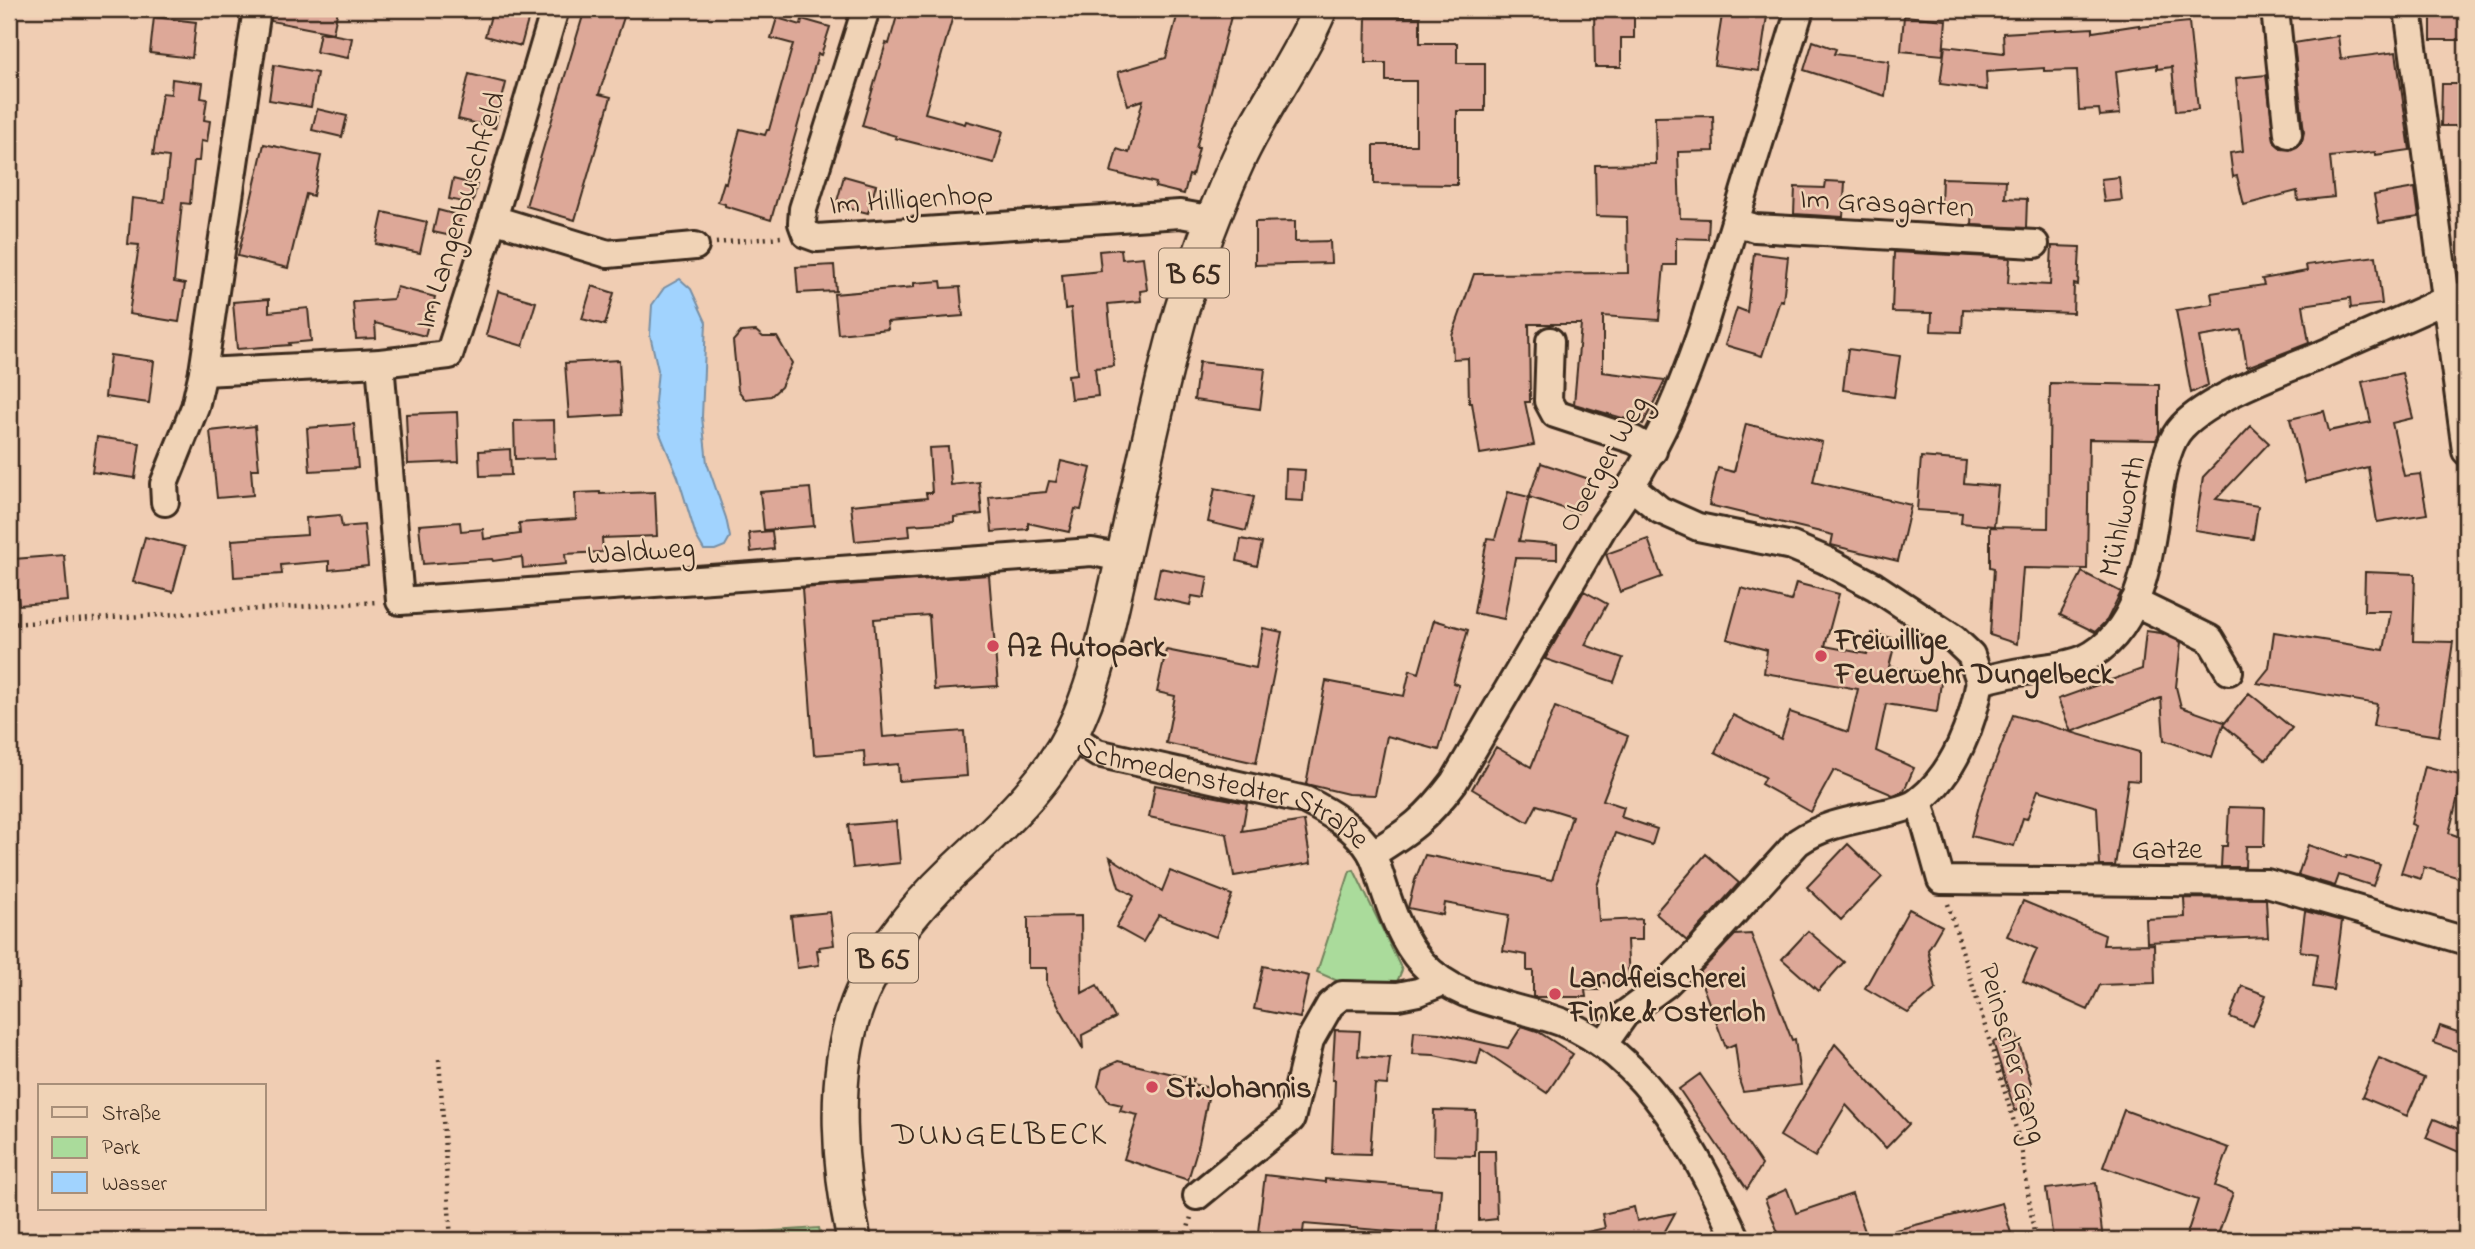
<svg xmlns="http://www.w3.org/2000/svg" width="2475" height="1249" font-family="'Indie Flower',sans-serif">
<rect width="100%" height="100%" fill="#f0cdb3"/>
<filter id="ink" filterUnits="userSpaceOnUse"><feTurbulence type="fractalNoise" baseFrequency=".0143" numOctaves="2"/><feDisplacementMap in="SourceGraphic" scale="14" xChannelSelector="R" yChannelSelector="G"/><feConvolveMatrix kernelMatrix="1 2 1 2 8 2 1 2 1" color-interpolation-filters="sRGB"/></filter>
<g filter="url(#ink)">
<path fill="#aadb9b" stroke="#72825c" stroke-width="2" d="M1354 870 1402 970 1397 982 1385 988 1349 986 1317 972 1350 871Z
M819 1228 822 1240H633Z"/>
<path fill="#a1d3fe" stroke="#788fa4" stroke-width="2" d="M680 279 691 289 706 322 702 417 707 463 726 518 730 537 725 546 715 550H704L696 536 678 477 660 434 655 402 658 370 650 335 652 305 664 288Z"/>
<path fill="#dda898" stroke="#3b2a1e" stroke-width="2" d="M272 9H338L333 33 271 21Z
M493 9H531L521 46 485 36Z
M585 9H609L625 14 599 94 611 97 575 220 526 206Z
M899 9H955L925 113 965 124 966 121 1003 131 994 163 895 138 896 136 862 126 886 43 889 44Z
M1179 9H1233L1196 148H1199L1192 176 1189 175 1184 194 1155 187 1156 183 1111 172 1117 149 1129 153 1143 100 1128 105 1118 72 1166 58Z
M1594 9H1634V38H1621V67H1595Z
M1723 9H1768L1759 71 1714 65Z
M2431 9H2466V40H2431Z
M1904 16 1946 20 1943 55 1901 51Z
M154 17 196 22 192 58 150 53Z
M1366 17H1420V43H1457V63H1485V111H1457V185L1374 184V145H1416V81H1386V63H1365Z
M777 18 801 25 802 19 830 27 821 55 818 54 771 220 725 206V204L718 202 724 182 726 183 740 129 765 135 767 130H769L793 44 771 38Z
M2189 22 2198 109 2176 111 2172 67 2157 69V65L2116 71 2120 114 2100 116 2099 109 2079 110 2077 70 2044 71V68L1986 72 1987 90 1940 84 1945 46 2004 53 2003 33 2093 28V32L2139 25V27Z
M320 32 352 38 348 58 316 52Z
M2338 36 2341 59 2396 52 2410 150 2375 155V152L2330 157 2334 197 2298 201 2297 191 2244 205 2237 176 2233 177 2230 153 2243 151 2236 78 2266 75 2275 143 2282 149 2290 150 2297 147 2302 141 2304 132 2294 43Z
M1813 41 1836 49 1834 54 1889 61 1885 96 1804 70Z
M274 65 317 73 311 107 269 100Z
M469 74 506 83 495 128 458 119Z
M172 79 203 83 201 98 207 99 204 120 210 121 207 142 201 141 199 161H194L190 204 182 203 174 282 185 284 179 322 129 314 139 245 128 244 132 198 164 202 169 157 153 155 162 93 171 94Z
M2442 84H2466V126H2441Z
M317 109 347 116 342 137 312 130Z
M1713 116 1714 151 1678 152 1680 218 1709 219 1708 239 1676 238V265H1664L1659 320 1603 316V372L1665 380 1643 424 1574 404 1581 324H1529L1530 402H1525L1534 445 1480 454 1472 403H1469L1468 358 1453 359 1452 336 1474 274 1628 273 1627 217 1596 216 1595 165 1656 164 1655 117Z
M264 144 321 156 313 196 306 194 288 268 238 256Z
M844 176 876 185 868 213 836 205Z
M2119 177 2122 200 2104 202 2101 179Z
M1942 178 2006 180 2005 198 2027 199 2026 228 1972 225 1973 205 1941 204Z
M453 179 477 185 472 204 449 199Z
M1826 181 1845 182 1843 217 1794 214 1795 187 1825 188Z
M2415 188 2419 217 2379 223 2374 195Z
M438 210 461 216 456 237 433 232Z
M383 212 427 222 420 253 376 244Z
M1295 221V242L1330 241 1331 263 1255 265V222Z
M2052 246 2080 247 2078 285 2074 284 2073 313 1963 309 1962 332 1931 331 1932 313 1892 312 1894 252 2010 258 2008 283 2050 285Z
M1121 249 1122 259 1143 257 1147 290 1140 291 1141 301 1108 304 1114 366 1095 368 1098 396 1071 399 1068 375 1077 374 1071 308 1065 309 1062 275 1101 271 1099 251Z
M1754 253 1788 257 1783 301 1780 300 1762 356 1725 345 1737 308 1747 312Z
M2376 256 2382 304 2351 308 2350 298 2303 305 2309 343 2247 367 2241 330 2199 337 2208 385 2191 393 2176 310 2213 304 2211 293 2264 285 2262 279 2307 271 2306 265Z
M834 265 836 291 798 293 796 267Z
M941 281 942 288 960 287 963 316 887 322 888 329 838 334 834 294 914 287V283Z
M592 286 614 293 605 325 582 319Z
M397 287 435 297 425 336 375 323 376 338 356 339 353 302 393 299Z
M498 291 536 302 523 346 486 335Z
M269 299V312L308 308 311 341 289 343 290 345 237 349 233 302Z
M756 331 763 337H777L792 363 781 387 771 396 745 399 738 390 733 341 741 332Z
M1848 349 1900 356 1894 397 1843 390Z
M110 355 154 361 149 403 105 397Z
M619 360 622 415 569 418 565 363Z
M1199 362 1265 369 1260 409 1194 400Z
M2402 373 2413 418 2392 423 2404 476 2420 474 2427 514 2377 522 2368 467 2305 482 2290 419 2324 411 2329 431 2371 422 2362 382Z
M2050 383 2159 385V434L2156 440 2089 439 2087 569 2023 568 2017 644 1990 635 1994 568 1990 567V527L2048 528Z
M457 412 459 462 408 464 406 414Z
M554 420 555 458 515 459 514 421Z
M354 424 358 468 310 471 307 428Z
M1746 424 1822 442 1813 482 1911 505 1898 561 1831 545 1833 535 1709 505 1718 468 1734 472Z
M255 426 259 469H251L253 495 217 498 210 431Z
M2251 426 2269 443 2216 499 2258 506 2253 539 2195 530 2203 477Z
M97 437 140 443 135 478 92 472Z
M948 447 951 485 979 482 982 514 954 517V522L909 525 910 536 855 541 851 505 927 498 926 493H932L929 448Z
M510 449 511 475 480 476 479 451Z
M1921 457 1966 461 1964 483 1998 486 1994 526 1961 523 1962 513 1917 510Z
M1061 461 1091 468 1081 510 1075 509 1069 532 1028 523V529L992 532 989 497 1046 492 1049 481 1056 482Z
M1541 463 1589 479 1578 513 1529 497Z
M1286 469 1305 470 1303 501 1285 500Z
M810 488 814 526 764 530 760 492Z
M1215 488 1254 497 1246 531 1208 522Z
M600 492V494L655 492 657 536 602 538 603 552 565 554 566 564 523 568 522 557 493 561 492 559 423 564 419 525 460 522 461 531 483 529 484 539 520 534 519 523 576 519 575 493Z
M1508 492 1529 497 1519 541 1557 544V559L1515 558 1504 619 1474 613 1487 538 1495 539Z
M340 515 342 527 364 525 368 566 329 570V561L281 565 282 574 234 577 232 540 307 535 306 518Z
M772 531 774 549 751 552 749 533Z
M145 537 185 547 173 592 133 582Z
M1241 539 1262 543 1257 566 1237 561Z
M1648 539 1662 577 1620 592 1606 554Z
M64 555 68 601 19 605 14 559Z
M1160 568 1208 577 1204 598 1192 596 1190 605 1154 597Z
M2082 572 2121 592 2107 620 2095 632 2060 615Z
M2365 572 2415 574 2413 641 2453 642 2439 736 2373 726 2377 704 2257 683 2269 668 2274 632 2384 650 2391 611H2364Z
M989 575 998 686 934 690 929 615 874 619 883 737 964 731 967 776 899 781 898 764 865 767 864 751 814 755 802 588Z
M1796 583 1839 594 1825 646 1867 654 1872 633 1896 639 1889 667 1942 675 1937 712 1886 704 1876 751 1914 768 1904 791 1893 795 1834 770 1811 812 1761 784 1765 777 1715 752 1733 715 1781 739 1790 712 1848 732 1858 689 1764 673 1767 650 1727 639 1741 588 1791 601Z
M1584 591 1607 604 1585 645 1623 658 1614 682 1545 659Z
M1434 620 1468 630 1453 683 1459 685 1439 750 1387 736 1375 795 1348 794 1306 784 1326 681 1404 696 1410 670 1419 673Z
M1263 628 1282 632 1256 763 1166 743 1175 696 1157 692 1166 650 1256 668Z
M2146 631 2161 633 2181 642 2176 687 2181 707 2224 722 2212 757 2164 740 2161 698 2071 732 2058 699 2142 669Z
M2249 693 2292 728 2266 760 2223 725Z
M1555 707 1628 736 1603 800 1624 807 1621 817 1657 829 1652 845 1615 833 1597 886 1599 921 1642 919V940H1627L1629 982 1599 983V990H1585L1586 997H1533V971H1527V955L1503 951 1509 915 1445 903 1443 915 1408 908 1415 880 1425 855 1552 880 1572 816 1537 805 1528 822 1472 789 1496 747 1531 767Z
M2013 715 2139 752V781L2128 780 2115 866H2100L2097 807 2038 790 2027 819 2023 818 2014 846 1971 836 1980 802Z
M2425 766 2463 776 2449 833 2466 839V880L2424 867 2421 879 2401 873 2416 826 2411 824Z
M1155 785 1247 803 1242 831 1304 821 1311 863 1234 876 1227 834 1149 817Z
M2229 807 2265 808 2264 846H2246L2245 867H2221L2222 846H2227Z
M896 821 900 863 853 868 848 825Z
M1848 844 1882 877 1841 920 1807 887Z
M2308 845 2346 858 2347 855 2380 865 2373 886 2339 875 2335 886 2298 875Z
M1706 854 1739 883 1687 941 1655 913Z
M1110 857 1162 891 1170 871 1232 895 1216 937 1159 915 1143 942 1116 927 1134 896 1119 887Z
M2184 898 2266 899 2268 937 2147 942 2146 919 2185 917Z
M2023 901 2105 935 2103 945 2154 944 2155 983 2100 985 2088 1010 2023 981 2037 949 2007 936Z
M1909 909 1942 926 1928 950 1936 989 1908 1013 1865 988Z
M2305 911 2342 921 2333 990 2313 987 2318 954 2300 951Z
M830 912 834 945 819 947 820 950H817L819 965 797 968 791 916Z
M1081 916 1082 993 1097 985 1115 1018 1082 1035 1083 1049 1047 985V968H1028V917Z
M1808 931 1844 962 1818 991 1782 959Z
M1751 934 1792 1040 1795 1039 1801 1085 1743 1092 1740 1083 1735 1044 1726 1048 1698 974 1735 935Z
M1263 966 1309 976 1300 1018 1254 1009Z
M2242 986 2266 995 2253 1026 2230 1017Z
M1522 1026 1537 1031 1573 1054 1547 1093 1481 1049 1477 1064 1434 1055 1412 1054 1414 1031 1439 1033 1508 1048Z
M2440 1026 2466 1035V1054L2434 1043Z
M1335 1030 1360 1031 1358 1056 1390 1058 1387 1085 1375 1084 1370 1154 1332 1153 1335 1080H1332Z
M2016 1034 2031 1083 2030 1106 2015 1111 1993 1042Z
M1835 1044 1909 1124 1886 1148 1846 1105 1815 1157 1780 1136Z
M2379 1058 2424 1078 2407 1116 2362 1097Z
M1118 1061 1194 1079 1192 1084 1210 1088 1199 1143 1188 1180 1124 1159 1138 1115 1120 1111 1122 1105 1109 1102 1098 1086 1102 1069Z
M1700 1074 1762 1165 1747 1189 1679 1089Z
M1434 1110 1476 1111 1475 1156 1433 1155Z
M2124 1110 2229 1148 2215 1186 2233 1193 2216 1240H2185L2198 1200 2103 1167Z
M2434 1119 2466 1132V1155L2426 1138Z
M1479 1151H1495L1497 1219 1479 1221Z
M1265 1175 1325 1182V1179L1441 1189 1437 1240H1401L1402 1232 1304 1224 1302 1240H1257Z
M2096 1183 2103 1240H2053L2046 1189Z
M1787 1189 1796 1213 1852 1194 1868 1240H1781L1765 1199Z
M2002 1203 2013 1240H1881L1880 1234Z
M1634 1207 1637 1221 1675 1213 1660 1240H1587V1232L1605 1228 1602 1214Z"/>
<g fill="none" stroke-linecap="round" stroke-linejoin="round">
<defs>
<g id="minor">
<path d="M866 9 803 209 802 223 806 234 817 238 1180 214 1214 220"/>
<path d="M2275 9 2288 134"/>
<path d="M2408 9 2466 451"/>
<path d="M493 219 608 254 695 246"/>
<path d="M1736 222 1755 228 2035 244"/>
<path d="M1550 341 1548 401 1555 414 1634 440 1653 451"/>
<path d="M380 363 400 601 1092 552 1123 558"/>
<path d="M203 372 380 363 449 355 493 219 555 9"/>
<path d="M1632 487 1660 510 1698 527 1792 546 1825 560 1874 586 1953 638 1971 655 1980 681"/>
<path d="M165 502 164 484 195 407 203 372 257 9"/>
<path d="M2134 602 2210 639 2229 671"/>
<path id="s1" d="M1070 735 1097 753 1305 800C1331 813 1356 828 1371 852 1376 861 1379 873 1382 882 1391 910 1402 941 1422 963 1458 1003 1513 1004 1561 1022 1649 1055 1700 1160 1737 1240"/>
<path d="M1919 801 1941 880 2267 883 2466 941"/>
<path d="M1372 854C1411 830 1426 819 1454 782L1605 524C1651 462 1677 403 1702 330L1800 9"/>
<path d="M1603 1045 1625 1014 1666 984 1701 949 1798 842C1824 824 1854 820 1885 813 1895 811 1912 807 1920 800 1955 772 1973 723 1980 681 1995 677 2011 673 2026 671 2046 667 2065 667 2084 659 2143 631 2149 553 2158 496 2161 477 2168 441 2182 427 2209 398 2277 373 2314 358 2358 339 2402 320 2445 300L2466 295"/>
<path d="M1197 1196 1291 1119 1310 1040 1330 1005 1342 995 1398 996 1418 992 1443 982"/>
</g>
<path id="major" d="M854 1240C839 1170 832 1079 855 1011 871 962 915 907 952 872 1001 826 1054 779 1080 715 1098 673 1107 628 1117 584 1138 493 1156 401 1181 312 1196 262 1217 205 1239 158 1263 107 1298 61 1320 9"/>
</defs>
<use href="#minor" stroke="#3b2a1e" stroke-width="32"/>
<use href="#major" stroke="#3b2a1e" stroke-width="38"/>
<path stroke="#3b2a1e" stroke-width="4.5" stroke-dasharray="2 5" stroke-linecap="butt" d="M716 243 781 237
M9 624 378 602
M1948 904 2021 1145 2035 1240
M439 1059 451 1240
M1185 1240 1191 1217"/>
<use href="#minor" stroke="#f0d3b6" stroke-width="26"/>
<use href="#major" stroke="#f0d3b6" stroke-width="33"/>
</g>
</g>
<g fill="#d1495b" stroke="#f0d3b6" stroke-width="2.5">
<circle cx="993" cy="646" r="7"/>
<circle cx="1821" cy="656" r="7"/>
<circle cx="1555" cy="994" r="7"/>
<circle cx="1152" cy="1087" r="7"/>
</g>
<g text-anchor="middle" stroke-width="5" stroke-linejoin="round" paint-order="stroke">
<g fill="#f0d3b6" stroke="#715d4c" stroke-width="2">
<rect x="1159" y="248.5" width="70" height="49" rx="5"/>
<rect x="848" y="933.5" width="70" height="49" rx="5"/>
</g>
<g font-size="28" font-weight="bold" fill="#3b2a1e">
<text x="1194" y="283">B 65</text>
<text x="883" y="968">B 65</text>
</g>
<g font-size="30" fill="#3b2a1e" stroke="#f0d3b6">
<text transform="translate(911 198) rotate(-4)" y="10">Im Hilligenhop</text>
<text transform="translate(1887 202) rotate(3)" y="10">Im Grasgarten</text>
<text transform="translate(459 210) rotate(-73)" y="10">Im Langenbuschfeld</text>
<text transform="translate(1602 463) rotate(-60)" y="10">Oberger Weg</text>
<text transform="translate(2121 516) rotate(-77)" y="10">Mühlworth</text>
<text transform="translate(641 550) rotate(-4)" y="10">Waldweg</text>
<text dy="10" stroke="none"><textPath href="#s1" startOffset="166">Schmedenstedter Straße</textPath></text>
<text x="2167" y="858">Gatze</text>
<text transform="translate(2014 1053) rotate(74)" y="10">Peinscher Gang</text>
</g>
<g font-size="30" font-weight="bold" fill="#3b2a1e" stroke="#f0d3b6" text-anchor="start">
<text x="1835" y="649">Freiwillige<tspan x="1835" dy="34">Feuerwehr Dungelbeck</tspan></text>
<text x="1007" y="656">AZ Autopark</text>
<text x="1569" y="987">Landfleischerei<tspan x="1569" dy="34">Finke &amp; Osterloh</tspan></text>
<text x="1166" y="1097">St.Johannis</text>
</g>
<g font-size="33" letter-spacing="2" fill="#3b2a1e" stroke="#f0d3b6">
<text x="1000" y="1144">DUNGELBECK</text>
</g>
</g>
<rect width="2475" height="1249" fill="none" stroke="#f0d3b6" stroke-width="35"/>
<rect x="18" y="18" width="2440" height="1214" fill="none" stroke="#3b2a1e" stroke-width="2.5" filter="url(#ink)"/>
<rect x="38" y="1084" width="228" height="126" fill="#f0d3b6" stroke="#a88f79" stroke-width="2"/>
<rect x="52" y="1107" width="35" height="10" fill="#f0d3b6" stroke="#a88f79" stroke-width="2"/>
<text x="102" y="1120" font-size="21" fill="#3b2a1e">Straße</text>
<rect x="52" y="1137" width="35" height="21" fill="#aadb9b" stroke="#a88f79" stroke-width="2"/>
<text x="102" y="1154" font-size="21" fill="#3b2a1e">Park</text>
<rect x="52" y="1172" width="35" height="21" fill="#a1d3fe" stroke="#a88f79" stroke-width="2"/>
<text x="102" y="1190" font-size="21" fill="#3b2a1e">Wasser</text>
</svg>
